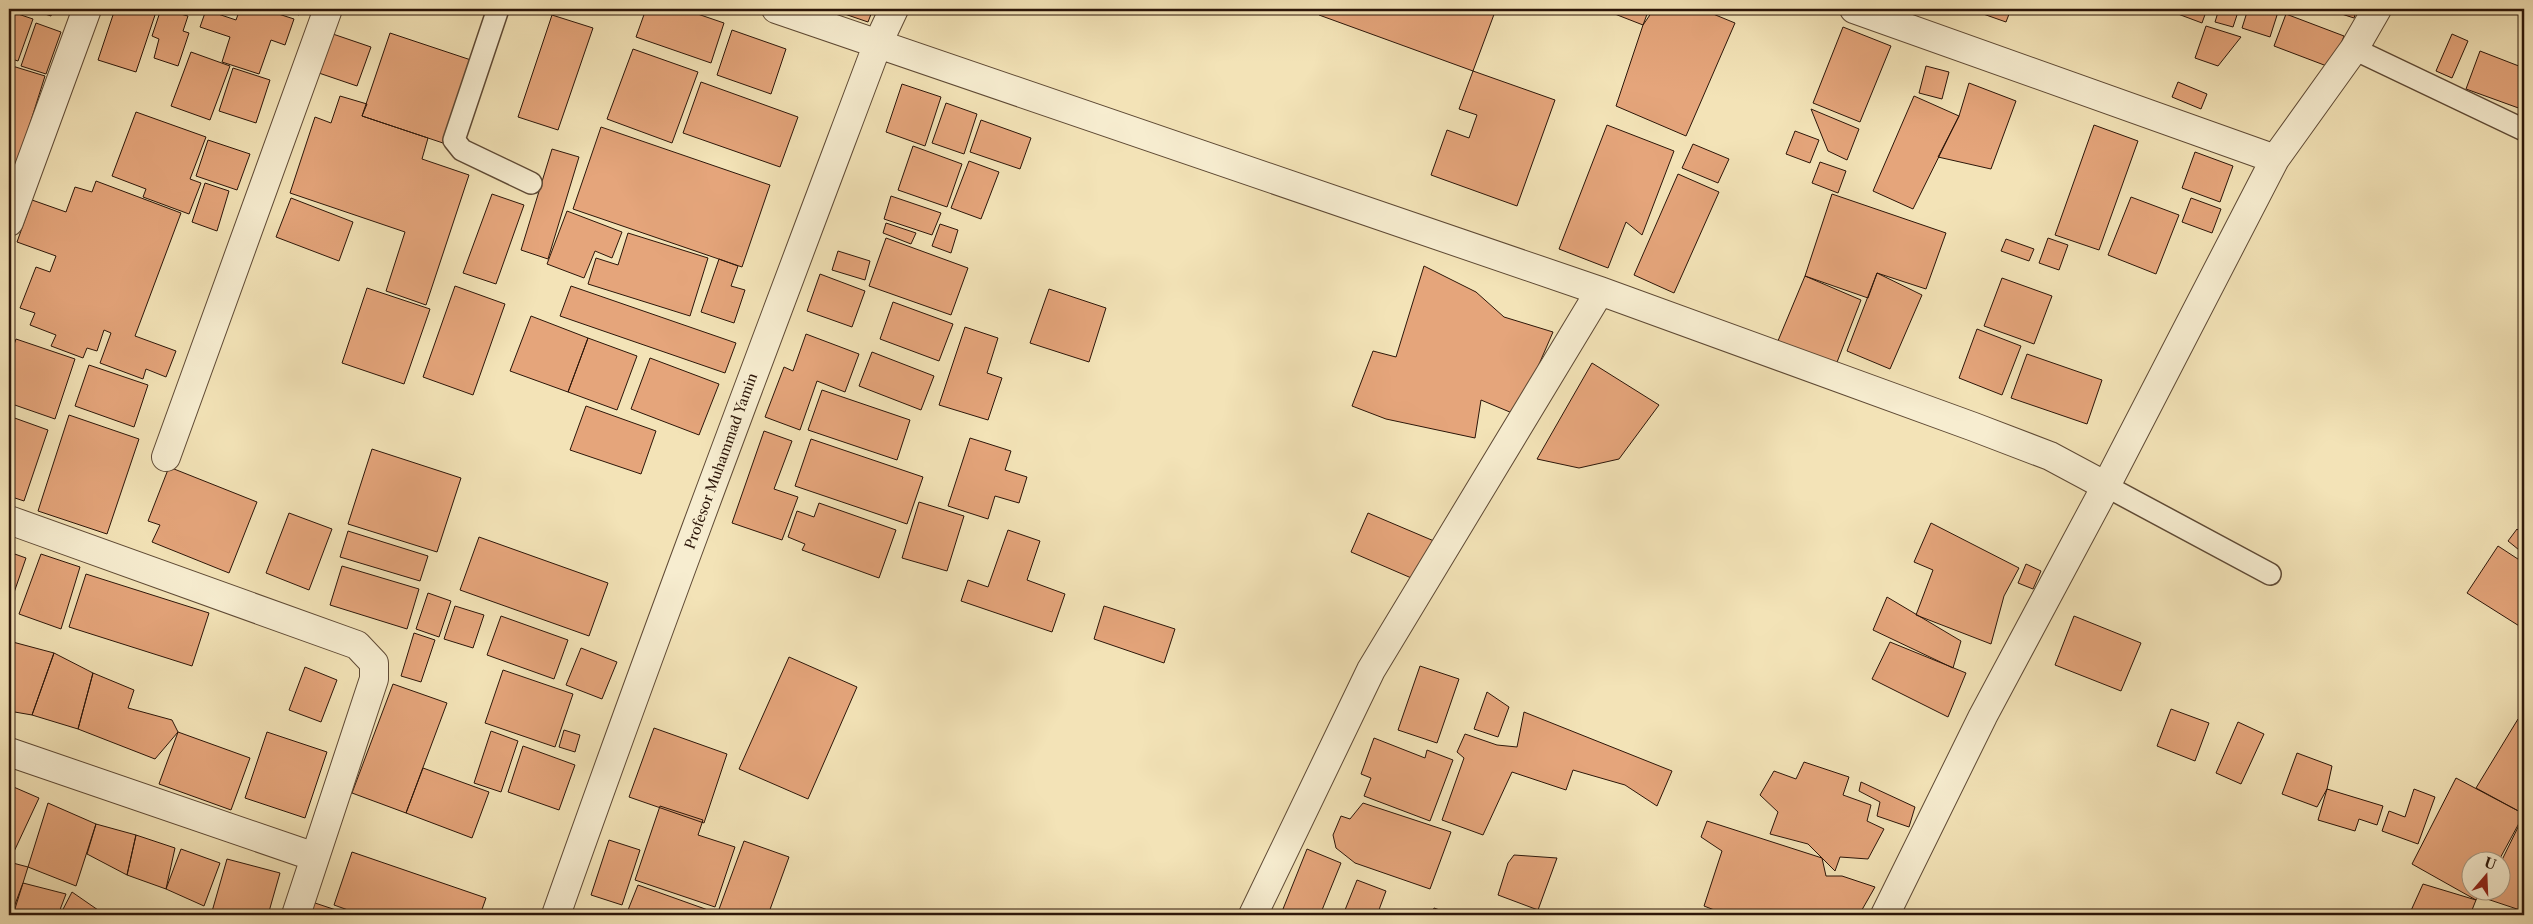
<svg xmlns="http://www.w3.org/2000/svg" width="2533" height="924" font-family="'Libre Caslon Text',serif">
<rect width="100%" height="100%" fill="#f3e3b7"/>
<filter id="stains"><feTurbulence type="fractalNoise" baseFrequency=".004" numOctaves="4"/><feColorMatrix values="0 0 0 0 .2 0 0 0 0 .09 0 0 0 0 .02 0 0 0 .5 -.17"/></filter>
<radialGradient id="worn" r=".72"><stop offset=".6" stop-color="#630" stop-opacity="0"/><stop offset="1" stop-color="#630" stop-opacity=".3"/></radialGradient>
<path fill="#e5a57b" stroke="#2c1609" d="M29 9H53L51 16Z
M115 9H157L136 72 98 60Z
M161 9 188 16 183 31 189 33 178 66 154 58 159 39 152 36Z
M181 9H199L197 14Z
M240 9H263L294 19 285 45 271 40 259 74 222 62 230 37 200 27 206 10 236 20Z
M284 9H301L299 15Z
M646 9H683L724 23 711 63 636 37Z
M830 9H873L868 22Z
M1321 9H1496L1473 71 1319 15Z
M1602 9H1649L1643 25Z
M1654 9H1701L1735 23 1686 136 1616 106 1643 25Z
M1969 9H2011L2006 22Z
M2180 9H2207L2202 23 2178 14Z
M2219 9H2239L2233 27 2215 22Z
M2248 9H2279L2270 37 2242 28Z
M2326 9H2357L2354 18Z
M9 11 33 19 18 61 9 58Z
M2286 14 2344 36 2332 68 2274 46Z
M552 15 593 28 558 130 518 117Z
M36 23 61 32 46 74 21 66Z
M2206 26 2241 37 2218 66 2195 58Z
M1843 27 1891 46 1860 122 1813 103Z
M732 30 786 49 771 94 717 75Z
M327 32 371 47 357 86 313 71Z
M390 33 474 61 446 144 362 116Z
M2452 34 2468 41 2452 78 2436 71Z
M633 49 698 72 672 143 607 119Z
M2480 51 2524 68V110L2466 89Z
M191 52 230 66 210 120 171 106Z
M9 65 45 76 17 165 9 163Z
M1926 66 1949 72 1942 99 1919 93Z
M233 68 270 80 256 123 219 111Z
M1473 71 1555 100 1517 206 1431 175 1447 130 1469 138 1477 115 1459 109Z
M701 82 798 117 780 167 683 133Z
M2178 82 2207 94 2201 109 2172 97Z
M1969 83 2016 101 1991 169 1938 157 1959 116Z
M902 84 941 97 925 146 886 132Z
M340 96 367 104 362 116 428 138 422 159 469 175 426 305 386 291 405 232 290 193 315 117 331 123Z
M1914 96 1959 116 1913 209 1873 191Z
M946 103 977 114 964 154 932 143Z
M1811 109 1859 129 1847 160 1828 151Z
M136 112 206 137 190 179 201 183 189 214 143 197 146 189 112 176Z
M981 120 1031 138 1020 169 970 152Z
M1607 125 1674 151 1642 235 1626 222 1608 268 1559 249Z
M2094 125 2138 141 2099 250 2055 235Z
M601 127 770 185 742 267 573 209Z
M1795 131 1819 140 1810 163 1786 154Z
M208 140 250 154 237 190 196 176Z
M1693 144 1729 159 1718 183 1682 168Z
M913 146 962 164 947 207 898 190Z
M552 149 579 157 548 259 521 250Z
M2195 152 2233 166 2220 202 2182 188Z
M969 161 999 172 981 219 951 208Z
M1820 162 1846 171 1838 193 1812 183Z
M1678 174 1719 192 1674 293 1634 275Z
M96 181 181 213 135 336 176 351 166 377 146 369 143 379 100 363 111 333 104 330 97 351 87 348 83 358 51 346 56 335 30 325 35 313 20 308 36 267 50 272 56 256 17 242 32 200 66 212 75 187 92 192Z
M205 183 229 191 217 231 192 222Z
M492 194 524 205 496 284 463 273Z
M1832 194 1946 233 1926 289 1877 273 1868 298 1805 276Z
M891 196 941 213 932 235 884 219Z
M2131 197 2179 215 2156 274 2108 255Z
M291 198 353 222 339 261 276 237Z
M2191 198 2221 209 2212 233 2182 222Z
M567 211 622 232 612 258 595 251 584 278 547 264Z
M886 223 916 233 911 244 883 233Z
M940 224 958 230 951 253 932 246Z
M628 233 708 258 690 316 588 284 596 258 618 265Z
M886 238 968 268 951 315 869 286Z
M2048 238 2068 245 2059 270 2039 263Z
M2006 239 2034 249 2029 261 2001 251Z
M838 251 870 261 865 280 832 270Z
M719 259 738 266 731 286 745 290 734 323 701 312Z
M1424 266 1476 292 1504 317 1553 332 1517 415 1481 400 1475 438 1386 419 1352 406 1373 351 1396 357Z
M1877 273 1922 295 1890 369 1847 351Z
M820 274 865 291 852 327 807 311Z
M1805 276 1861 300 1834 370 1775 348Z
M2002 278 2052 296 2034 344 1984 326Z
M455 286 505 304 473 395 423 377Z
M571 286 736 343 725 373 560 316Z
M367 288 430 309 404 384 342 363Z
M1049 289 1106 308 1089 362 1030 343Z
M893 302 953 324 939 361 880 339Z
M531 316 588 338 568 392 510 371Z
M965 327 998 338 987 373 1002 378 988 420 939 405Z
M1977 329 2021 346 2002 395 1959 378Z
M806 334 859 354 845 392 817 381 800 430 765 417 784 367 793 371Z
M588 338 637 356 617 410 568 392Z
M16 339 75 359 55 419 9 403V359Z
M872 352 934 376 921 410 859 386Z
M2027 354 2102 380 2087 424 2011 398Z
M650 358 719 384 699 435 631 409Z
M1592 363 1659 405 1619 459 1579 468 1537 459Z
M89 365 148 385 134 427 75 406Z
M822 390 910 420 897 460 808 430Z
M586 406 656 431 641 474 570 450Z
M69 415 139 439 107 534 38 511Z
M9 416 48 430 24 501 9 496Z
M764 431 792 441 774 489 798 497 782 540 732 523Z
M970 438 1011 451 1005 470 1027 477 1019 503 995 496 988 519 948 506Z
M811 439 923 477 907 524 795 486Z
M372 449 461 478 437 552 348 524Z
M169 467 257 502 229 573 152 542 160 525 148 521Z
M919 502 964 516 947 571 902 558Z
M819 503 896 530 879 578 802 550 805 544 788 537 797 511 814 517Z
M289 513 332 529 309 590 266 573Z
M1368 513 1434 541 1416 580 1351 552Z
M1931 523 2019 568 2004 596 1991 644 1916 615 1933 570 1914 562Z
M2517 529 2524 535V554L2508 541Z
M1008 530 1040 541 1027 580 1065 594 1052 632 961 601 968 580 988 587Z
M348 531 428 556 420 581 340 557Z
M479 537 608 583 589 636 460 590Z
M2498 546 2524 563V629L2467 593Z
M9 552 26 558 9 607Z
M41 554 80 567 61 629 19 614Z
M2026 564 2041 571 2033 589 2018 583Z
M342 566 419 589 407 629 330 605Z
M86 574 209 613 192 666 69 627Z
M428 593 451 601 439 637 416 629Z
M1887 597 1961 641 1953 668 1873 630Z
M455 606 484 615 473 648 444 639Z
M1104 606 1175 629 1164 663 1094 639Z
M501 616 568 640 554 679 487 655Z
M2074 616 2141 643 2121 691 2055 665Z
M414 633 435 640 421 682 401 676Z
M9 641 54 653 32 715 9 711Z
M1890 642 1966 673 1948 717 1872 679Z
M581 648 617 662 602 699 566 685Z
M54 653 93 673 78 729 32 715Z
M789 657 857 687 808 799 739 769Z
M1420 666 1459 679 1437 743 1398 730Z
M305 667 337 680 321 722 289 710Z
M503 670 573 694 555 747 485 723Z
M93 673 134 690 128 708 172 720 178 732 155 759 78 729Z
M393 684 447 703 406 813 352 793Z
M1487 692 1509 707 1498 737 1474 729Z
M2171 709 2209 723 2195 761 2157 746Z
M1524 712 1672 771 1657 806 1625 785 1573 770 1566 790 1512 772 1483 835 1442 820 1464 758 1457 752 1465 734 1497 745 1517 747Z
M2518 719 2524 721V814L2476 788Z
M2238 722 2264 734 2241 784 2216 773Z
M654 728 727 754 704 823 629 797Z
M564 730 580 735 575 752 559 747Z
M491 731 518 741 501 792 474 783Z
M178 732 250 758 231 810 159 784Z
M267 732 327 752 305 818 245 798Z
M1374 738 1425 758 1427 750 1453 760 1430 821 1364 796 1371 778 1361 774Z
M523 746 575 765 559 810 508 792Z
M2297 753 2332 766 2327 789 2317 807 2282 794Z
M1804 762 1849 777 1843 795 1871 805 1867 821 1884 829 1868 859 1840 857 1835 871 1808 844 1770 834 1778 812 1760 795 1774 771 1796 779Z
M423 768 489 792 472 838 406 813Z
M2456 778 2524 814 2498 862H2470V892H2480L2476 900 2412 864Z
M1861 782 1915 807 1909 827 1877 816 1880 802 1859 791Z
M9 785 39 798 11 858 9 857Z
M2327 789 2383 806 2377 825 2359 819 2355 831 2318 820Z
M2414 789 2435 797 2418 844 2382 831 2389 811 2405 817Z
M48 803 96 824 76 886 28 867Z
M1363 803 1451 832 1430 889 1355 863 1336 848 1333 835 1341 816 1350 819Z
M660 806 703 820 698 835 735 847 715 907 635 880Z
M2524 815V905L2523 911 2484 898 2487 892H2500V864Z
M1707 821 1822 858 1826 876H1842L1875 887 1859 915H1727L1704 906 1722 851 1701 837Z
M96 824 136 835 127 875 87 854Z
M136 835 175 848 166 889 127 875Z
M609 840 640 850 622 905 591 895Z
M744 841 789 857 768 915H727L718 912Z
M181 849 220 863 204 906 166 889Z
M1307 849 1341 863 1320 915H1299L1283 909Z
M352 852 486 898 480 915H362L334 905Z
M1514 855 1557 858 1538 910 1498 895 1508 863Z
M227 859 280 873 268 915H211Z
M9 862 28 867 13 915H9Z
M1357 880 1386 891 1377 915H1343Z
M23 883 66 894 58 915H11Z
M2423 884 2476 900 2470 915H2409Z
M638 885 722 915H626Z
M72 892 98 910 97 915H60Z
M312 902 351 915H307Z
M1434 908 1454 915H1431Z
M1482 910 1496 915H1480Z"/>
<g fill="none" stroke-linecap="round" stroke-linejoin="round">
<defs>
<path id="service" d="M498 9 454 140 462 150 531 183
M2354 49 2524 130
M2106 486 2270 574"/>
<path id="minor" d="M776 9 1600 291 1974 427 2050 456 2106 486
M1854 9 2275 159
M9 222 87 9
M166 457 328 9
M9 520 357 645 374 663V679L296 915
M9 752 315 857
M556 915C659 623 769 333 878 43L894 9
M1253 915 1371 670 1600 291
M1885 915 1983 716 2106 486 2275 159 2354 49 2377 9"/>
</defs>
<use href="#service" stroke="#5e4934" stroke-width="24"/>
<use href="#minor" stroke="#5e4934" stroke-width="30"/>
<use href="#service" stroke="#f7edd0" stroke-width="21"/>
<use href="#minor" stroke="#f7edd0" stroke-width="28"/>
</g>
<g text-anchor="middle" stroke-width="4.5" stroke-linejoin="round" paint-order="stroke">
<g font-size="14" fill="#2c1609" stroke="#f7edd0">
<text transform="translate(721 461) rotate(-70)" y="5">Profesor Muhammad Yamin</text>
</g>
</g>
<rect width="2533" height="924" fill="none" stroke="#f3e3b7" stroke-width="30"/>
<rect x="10" y="10" width="2513" height="904" fill="none" stroke="#2c1609" stroke-width="2.5"/>
<rect x="15" y="15" width="2503" height="894" fill="none" stroke="#2c1609"/>
<g transform="translate(2486 876) rotate(19)"><circle r="24" fill="#f7edd0" stroke="#a69780"/>
<path d="M0-4L9 19L0 12L-9 19Z" fill="#8f2418"/>
<text y="-8" font-size="14" font-weight="bold" text-anchor="middle" fill="#2c1609">U</text>
</g>
<rect width="100%" height="100%" filter="url(#stains)"/>
<rect width="100%" height="100%" fill="url(#worn)"/>
</svg>
